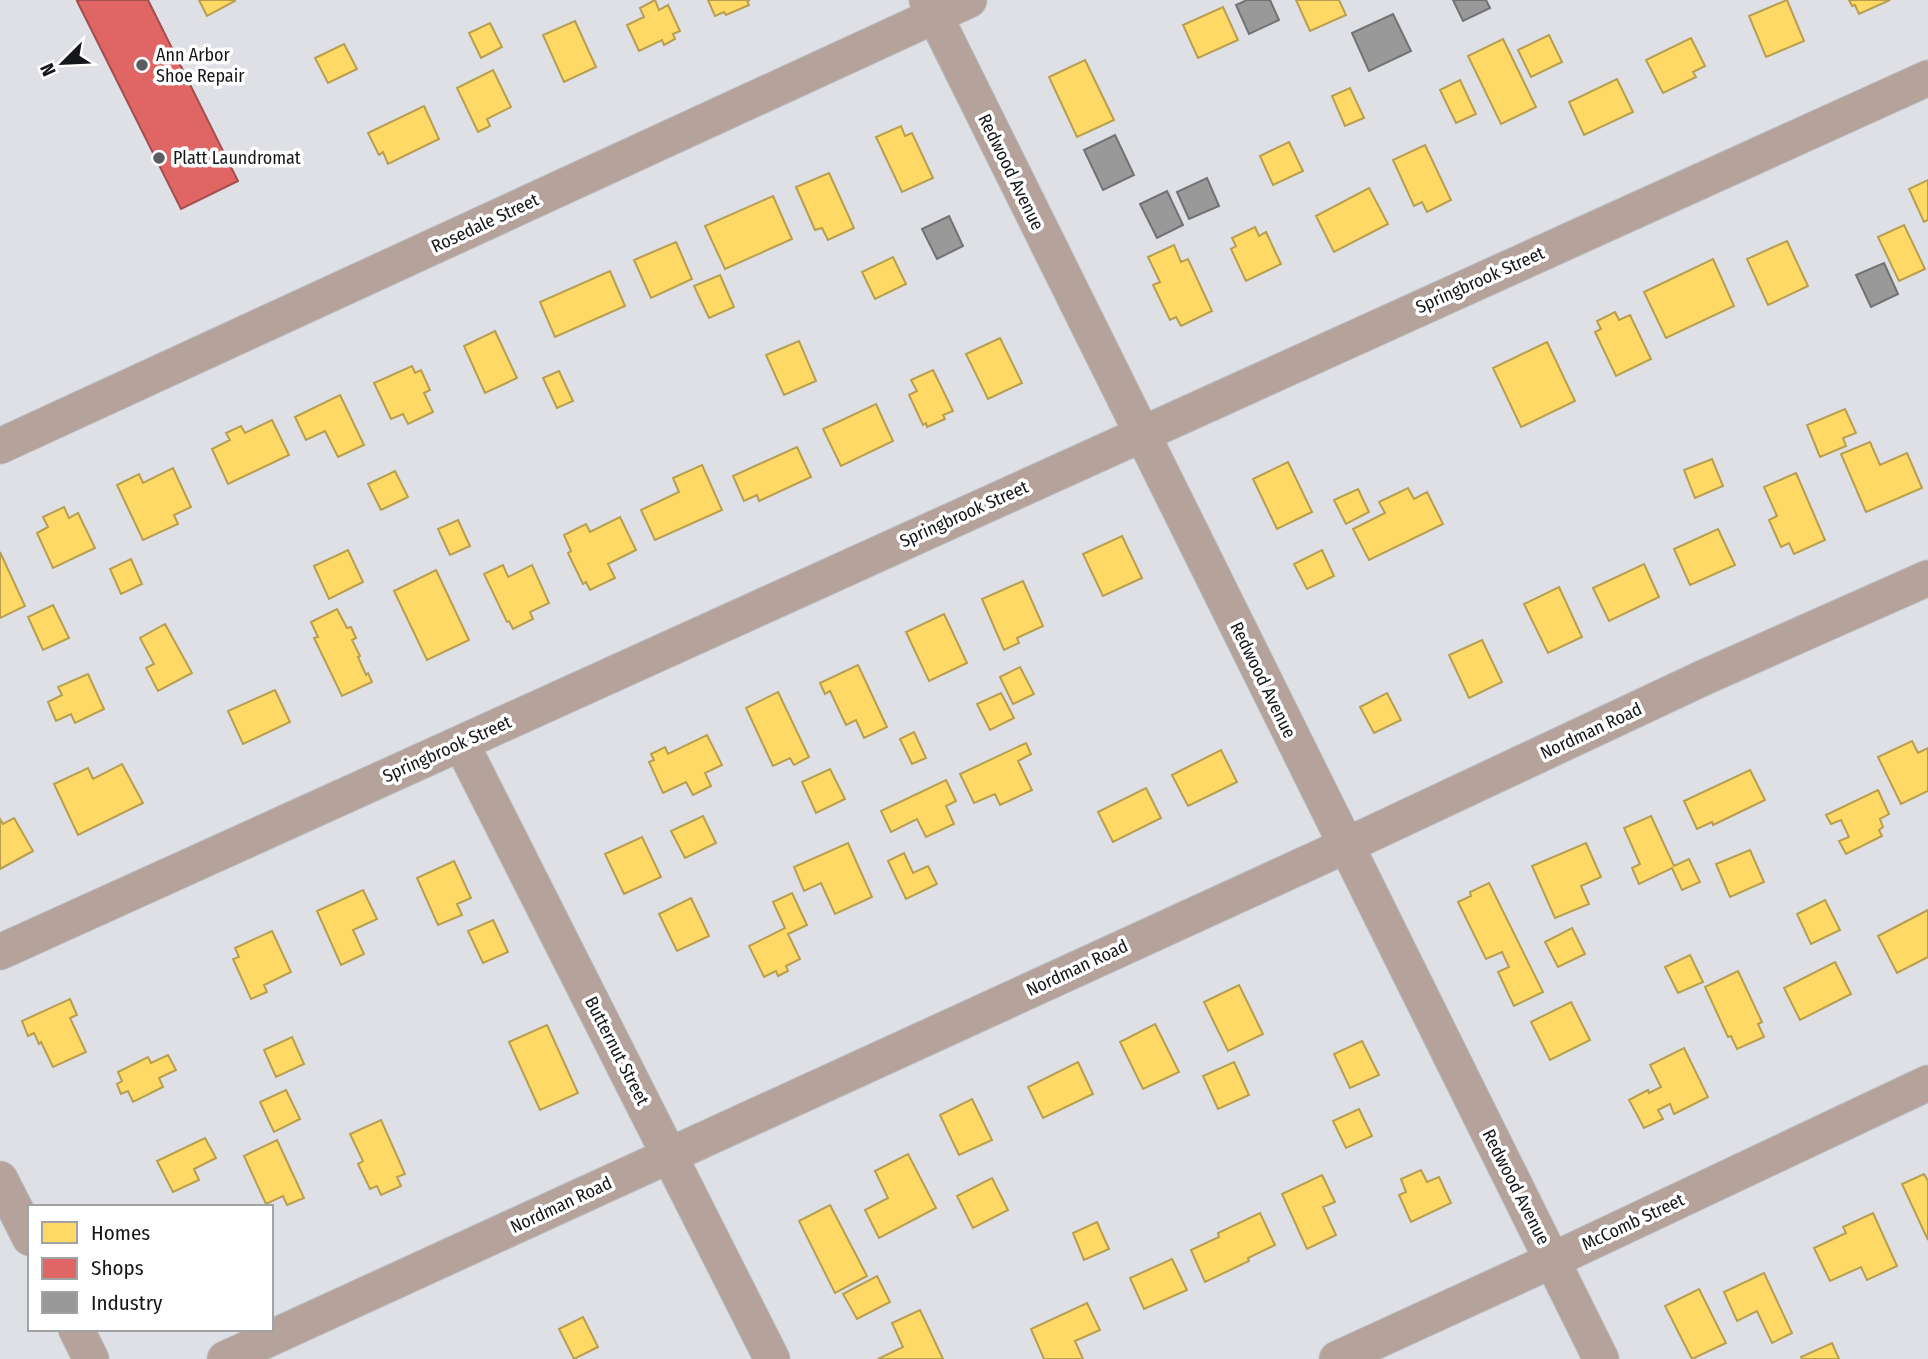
<svg xmlns="http://www.w3.org/2000/svg" width="1928" height="1359" font-family="'Fira Sans Condensed',sans-serif">
<rect width="100%" height="100%" fill="#dee0e6"/>
<path fill="#ffd966" stroke="#b89e4f" stroke-width="2" d="M199 0H235V1L207 16Z
M655 0 659 10 668 5 680 31 673 34 675 39 664 45 662 40 639 51 627 25 644 17 640 8Z
M708 0H750L747 1 749 5 726 15 724 12 715 16Z
M1296 0H1339L1346 15 1310 31Z
M1787 0 1804 41 1766 57 1749 16Z
M1849 0H1890L1859 14 1855 5 1852 6Z
M1223 7 1238 40 1198 58 1183 25Z
M575 21 596 67 564 82 543 35Z
M490 23 502 47 481 58 469 33Z
M1549 35 1562 62 1531 77 1518 50Z
M1691 38 1705 66 1693 72 1696 77 1663 93 1646 60Z
M1503 39 1536 107 1501 124 1468 56Z
M344 44 357 69 328 83 315 58Z
M1085 60 1114 120 1077 137 1049 77Z
M493 70 511 107 487 119 490 126 478 132 457 88Z
M1617 79 1633 112 1584 135 1569 102Z
M1460 80 1476 114 1456 123 1440 90Z
M1350 88 1364 118 1345 126 1332 96Z
M424 106 439 139 388 164 383 152 379 155 368 133Z
M901 126 905 136 912 133 933 178 902 192 876 137Z
M1289 142 1303 171 1273 185 1260 156Z
M1425 145 1451 200 1427 212 1422 202 1414 206 1393 160Z
M829 173 854 228 828 240 822 228 815 230 796 187Z
M1928 180V220L1924 222 1909 189Z
M1369 188 1388 224 1334 252 1316 216Z
M773 196 792 239 725 269 705 226Z
M1904 225 1925 269 1899 281 1878 237Z
M1255 227 1259 236 1266 232 1281 264 1246 281 1231 249 1236 246 1232 238Z
M1787 241 1808 286 1768 305 1747 259Z
M676 242 692 279 651 298 634 260Z
M1174 245 1181 262 1188 259 1212 311 1181 326 1176 317 1170 320 1153 285 1160 282 1148 257Z
M893 257 906 284 875 299 862 272Z
M1713 259 1734 306 1666 338 1644 292Z
M610 271 625 306 555 337 540 302Z
M720 275 734 307 709 318 694 286Z
M1615 312 1619 320 1630 315 1651 359 1616 376 1595 332 1601 329 1597 321Z
M495 331 517 378 485 393 464 346Z
M1000 338 1022 383 988 399 966 354Z
M799 341 816 381 784 395 766 355Z
M1547 342 1575 401 1521 427 1493 368Z
M412 366 415 373 421 370 430 390 424 393 433 412 408 424 403 414 391 419 374 383Z
M933 370 953 411 943 415 945 419 927 427 926 423 923 425 909 395 917 391 911 380Z
M559 371 573 401 557 408 543 378Z
M340 395 364 445 338 457 325 431 306 440 295 417Z
M876 404 893 441 841 466 823 429Z
M1845 409 1856 433 1843 438 1846 446 1820 457 1807 425Z
M272 420 289 455 228 484 212 449 230 440 226 433 241 426 245 433Z
M1870 442 1880 465 1907 453 1922 488 1866 512 1841 454Z
M797 447 811 477 759 501 757 495 744 501 733 476Z
M1712 459 1723 486 1695 498 1684 470Z
M1288 462 1312 512 1277 529 1253 479Z
M702 465 722 510 655 540 641 510 679 492 673 478Z
M173 468 191 507 174 515 178 524 143 540 117 485 139 474 143 483Z
M395 471 408 497 381 510 368 484Z
M1796 473 1825 540 1794 554 1789 543 1781 547 1769 520 1777 516 1764 487Z
M1408 488 1414 499 1427 492 1443 524 1369 560 1353 529 1385 513 1379 502Z
M1358 489 1369 512 1346 524 1334 500Z
M64 507 69 518 78 513 95 548 53 568 37 533 48 527 43 517Z
M620 517 636 550 608 564 615 578 590 590 586 582 583 584 568 553 571 551 564 535 586 524 590 532Z
M458 520 470 546 450 555 438 529Z
M1718 529 1735 565 1690 585 1674 549Z
M1122 536 1142 578 1103 596 1083 554Z
M348 550 363 582 329 599 314 566Z
M1322 550 1334 576 1307 589 1294 564Z
M0 552 25 606 0 618Z
M131 559 142 584 121 594 110 569Z
M1644 564 1659 597 1609 621 1593 588Z
M503 565 508 577 532 565 549 603 530 612 533 619 513 629 509 621 507 622 484 574Z
M436 570 469 640 427 660 394 591Z
M1023 581 1043 626 1017 638 1019 643 1004 650 982 599Z
M1559 587 1582 637 1548 653 1524 604Z
M53 605 69 638 43 650 28 617Z
M337 609 347 628 351 627 356 638 352 640 360 656 358 657 366 675 368 673 372 682 342 696 314 638 318 637 311 622Z
M944 614 967 663 929 681 906 632Z
M165 624 192 673 158 691 146 668 154 664 140 638Z
M1482 640 1502 682 1469 698 1449 655Z
M858 665 887 727 864 738 856 720 846 725 830 691 825 694 820 683Z
M1020 667 1034 694 1013 704 1000 677Z
M88 674 104 709 75 723 71 714 56 721 48 702 62 695 58 687Z
M275 690 290 722 243 744 228 711Z
M778 692 809 757 794 765 790 758 773 766 746 708Z
M1001 693 1014 718 990 730 977 704Z
M1387 693 1401 720 1374 733 1360 707Z
M914 732 926 758 912 764 900 739Z
M707 735 722 765 705 773 711 786 693 795 686 782 663 793 649 762 654 760 651 754 665 747 668 754Z
M1912 741 1918 753 1928 748V791L1901 804 1878 757Z
M1026 743 1031 754 1018 761 1032 790 1000 805 995 794 974 803 960 774Z
M1221 750 1237 782 1188 806 1172 775Z
M122 764 143 803 78 835 54 784 88 768 93 779Z
M830 769 845 799 816 813 802 782Z
M1750 770 1765 800 1713 825 1712 822 1697 829 1684 801Z
M946 780 956 801 946 806 954 824 926 837 917 819 891 832 881 811Z
M1146 788 1161 818 1113 842 1098 812Z
M1878 790 1889 814 1880 819 1883 827 1879 830 1882 836 1846 854 1839 841 1849 837 1841 820 1831 824 1826 815Z
M703 816 716 843 685 858 671 831Z
M1651 816 1674 866 1689 859 1700 882 1682 890 1672 868 1639 884 1632 868 1640 864 1624 828Z
M14 818 33 851 0 869V819L3 824Z
M642 837 661 877 624 894 605 854Z
M848 843 872 897 835 914 821 883 804 891 794 867Z
M1586 843 1601 877 1581 886 1589 904 1555 918 1532 866Z
M1750 850 1764 882 1730 897 1716 864Z
M904 853 913 873 928 866 937 884 906 899 888 861Z
M454 861 471 898 457 904 462 915 438 925 417 878Z
M1489 883 1543 992 1514 1006 1498 972 1509 967 1502 952 1486 959 1458 902 1471 896 1470 892Z
M363 890 377 919 353 930 364 954 341 965 317 911Z
M792 893 807 925 788 934 800 959 786 966 788 971 778 976 776 971 764 977 749 946 785 928 773 902Z
M691 898 709 936 677 951 659 914Z
M1825 900 1840 930 1811 944 1797 914Z
M1928 910V957L1897 973 1878 936Z
M493 920 508 952 483 963 468 931Z
M1572 928 1585 954 1558 967 1545 942Z
M272 931 291 972 264 985 267 992 251 999 233 959 239 957 235 948Z
M1690 955 1703 982 1678 993 1665 967Z
M1835 962 1851 994 1800 1020 1784 988Z
M1738 971 1762 1022 1758 1024 1764 1037 1737 1049 1731 1036 1728 1037 1705 987Z
M1239 985 1263 1034 1228 1051 1204 1002Z
M70 999 77 1015 70 1018 86 1052 53 1067 41 1042 39 1044 34 1033 28 1036 22 1021Z
M1571 1002 1590 1040 1550 1060 1531 1022Z
M1155 1024 1179 1072 1143 1089 1120 1042Z
M547 1025 578 1093 540 1110 509 1042Z
M292 1037 304 1064 276 1077 264 1050Z
M1362 1041 1379 1075 1350 1088 1334 1054Z
M1684 1048 1708 1097 1674 1114 1670 1104 1658 1110 1663 1119 1644 1128 1629 1100 1648 1090 1649 1093 1661 1087 1650 1065Z
M168 1055 176 1070 159 1078 163 1087 133 1102 128 1091 121 1094 117 1084 122 1081 118 1072 148 1057 151 1063Z
M1078 1062 1093 1094 1043 1118 1028 1087Z
M1234 1062 1249 1095 1218 1109 1203 1076Z
M286 1090 300 1119 274 1132 260 1102Z
M972 1099 992 1140 959 1155 940 1115Z
M1359 1109 1372 1136 1346 1148 1333 1121Z
M381 1120 405 1174 397 1177 401 1186 381 1195 377 1186 370 1189 358 1164 363 1161 350 1134Z
M205 1138 216 1158 194 1169 199 1180 173 1192 157 1161Z
M277 1140 304 1198 287 1205 283 1196 266 1204 244 1156Z
M908 1154 936 1208 879 1238 865 1210 888 1198 875 1171Z
M1421 1170 1427 1182 1439 1177 1451 1203 1411 1222 1399 1195 1406 1192 1401 1179Z
M1924 1174 1928 1181V1240L1902 1184Z
M1322 1175 1335 1202 1323 1207 1336 1235 1307 1249 1282 1194Z
M992 1178 1008 1210 973 1228 957 1196Z
M830 1205 867 1276 835 1293 799 1221Z
M1260 1213 1275 1245 1248 1258 1249 1261 1205 1282 1191 1250 1219 1237 1218 1233Z
M1873 1213 1897 1266 1867 1280 1861 1267 1830 1281 1814 1248 1846 1233 1843 1227Z
M1097 1222 1109 1249 1084 1260 1073 1233Z
M1172 1259 1187 1290 1144 1309 1130 1278Z
M1764 1273 1792 1333 1772 1343 1757 1311 1737 1321 1724 1292Z
M877 1276 890 1302 857 1319 843 1294Z
M1699 1289 1726 1343 1692 1359 1665 1306Z
M1087 1303 1100 1330 1075 1341 1083 1359H1044L1031 1329Z
M920 1310 943 1359H878L903 1347 892 1323Z
M583 1317 598 1347 574 1359 559 1329Z
M1832 1343 1839 1359H1802L1801 1357Z"/>
<path fill="#e06666" stroke="#a34e4f" stroke-width="2" d="M80 0H148L238 181 181 209 77 1Z"/>
<path fill="#999" stroke="#717273" stroke-width="2" d="M1247 0H1270L1279 20 1249 34 1236 5Z
M1453 0H1486L1490 8 1463 21Z
M1393 14 1411 51 1369 71 1352 33Z
M1115 135 1134 175 1103 190 1084 150Z
M1207 178 1219 206 1189 219 1177 192Z
M1167 191 1183 225 1157 238 1140 204Z
M949 216 963 246 937 259 922 229Z
M1884 263 1898 294 1871 307 1856 275Z"/>
<g fill="none" stroke-linecap="round" stroke-linejoin="round">
<defs>
<path id="street" d="M927 0 1601 1359
M0 446 969 0
M461 743 772 1359
M0 952 1928 78
M0 1179 30 1238
M76 1329 91 1359
M225 1359 1345 846 1705 677 1928 578
M1337 1359 1553 1260 1928 1083"/>
</defs>
<use href="#street" stroke="#babcc0" stroke-width="37"/>
<use href="#street" stroke="#b4a29b" stroke-width="35"/>
</g>
<g fill="#5b5d61" stroke="#fff" stroke-width="2.5">
<circle cx="142" cy="65" r="7"/>
<circle cx="159" cy="158" r="7"/>
</g>
<g text-anchor="middle" stroke-width="7" stroke-linejoin="round" paint-order="stroke">
<g font-size="18" fill="#141619" stroke="#fff" text-anchor="start">
<text x="156" y="61">Ann Arbor<tspan x="156" dy="21">Shoe Repair</tspan></text>
<text x="173" y="164">Platt Laundromat</text>
</g>
<g font-size="18" fill="#141619" stroke="#fff">
<text transform="translate(1011 172) rotate(64)" y="6">Redwood Avenue</text>
<text transform="translate(485 223) rotate(-25)" y="6">Rosedale Street</text>
<text transform="translate(1480 280) rotate(-24)" y="6">Springbrook Street</text>
<text transform="translate(964 514) rotate(-24)" y="6">Springbrook Street</text>
<text transform="translate(1263 680) rotate(64)" y="6">Redwood Avenue</text>
<text transform="translate(1591 731) rotate(-25)" y="6">Nordman Road</text>
<text transform="translate(447 749) rotate(-24)" y="6">Springbrook Street</text>
<text transform="translate(1077 968) rotate(-25)" y="6">Nordman Road</text>
<text transform="translate(617 1051) rotate(63)" y="6">Butternut Street</text>
<text transform="translate(1516 1187) rotate(63)" y="6">Redwood Avenue</text>
<text transform="translate(561 1205) rotate(-25)" y="6">Nordman Road</text>
<text transform="translate(1633 1222) rotate(-25)" y="6">McComb Street</text>
</g>
</g>
<rect x="28" y="1205" width="245" height="126" fill="#ffffff" stroke="#a1a2a3" stroke-width="2"/>
<rect x="42" y="1222" width="35" height="21" fill="#ffd966" stroke="#a1a2a3" stroke-width="2"/>
<text x="91" y="1240" font-size="21" fill="#141619">Homes</text>
<rect x="42" y="1258" width="35" height="21" fill="#e06666" stroke="#a1a2a3" stroke-width="2"/>
<text x="91" y="1275" font-size="21" fill="#141619">Shops</text>
<rect x="42" y="1292" width="35" height="21" fill="#999999" stroke="#a1a2a3" stroke-width="2"/>
<text x="91" y="1310" font-size="21" fill="#141619">Industry</text>
<g transform="translate(63 63) rotate(246)" stroke="#ffffff" stroke-width="5" paint-order="stroke">
<path d="M0-5L12 26L0 18L-12 26Z" fill="#141619"/>
<text y="-10" font-size="19" font-weight="bold" text-anchor="middle" fill="#141619">N</text>
</g>
</svg>
